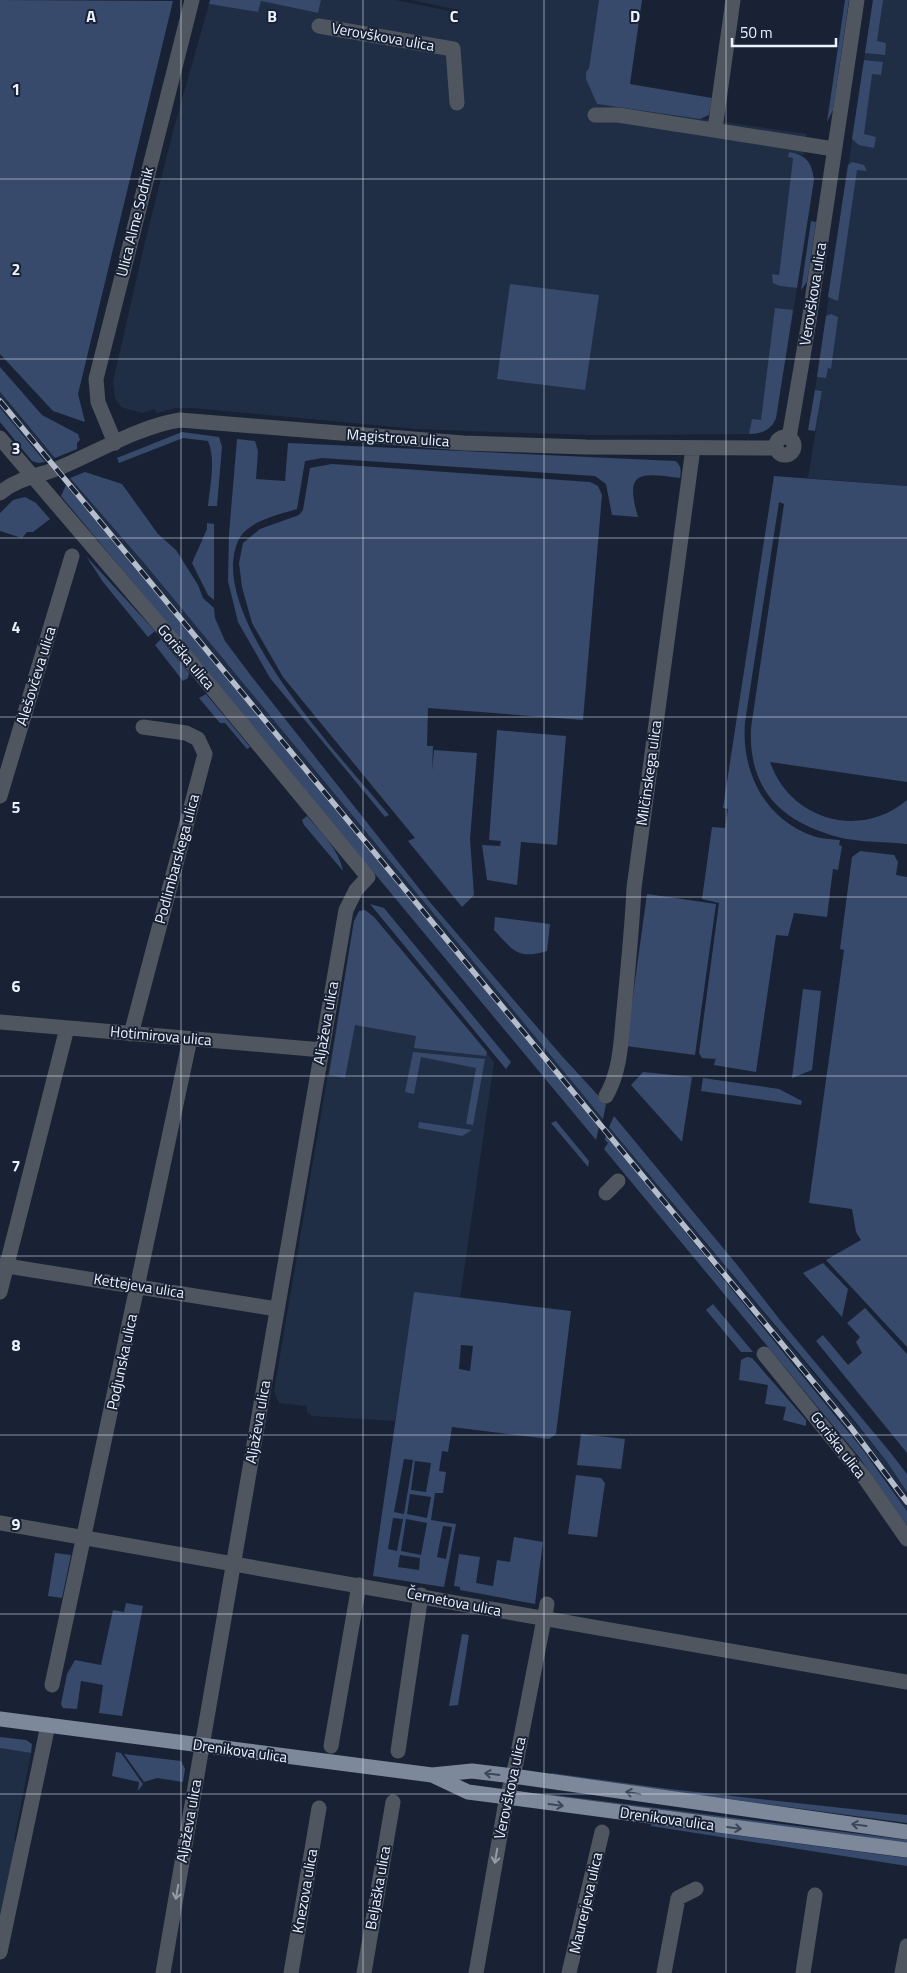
<svg xmlns="http://www.w3.org/2000/svg" width="907" height="1973" font-family="'Titillium Web',sans-serif">
<rect width="100%" height="100%" fill="#182234"/>
<path fill="#202e45" d="M321 0H396L454 12V9L411 0H599L589 68 586 72V79L597 104 807 134 804 155 789 152 788 157 793 158 779 275 772 274 780 286 797 288 776 418 773 425 756 434 597 435 493 432 417 429 194 408H175L157 413 154 409 142 413 121 407 115 398 113 382 145 242 174 128 209 4 258 12 261 1 317 13Z
M873 0H907V486L808 478 822 391 815 390Z
M0 392 7 402 55 458 45 462 0 408Z
M70 478 144 563 554 1060 603 1119 599 1127 62 480Z
M365 910 374 917 494 1062 460 1299 414 1293 395 1421 312 1416 307 1412V1406L279 1403 274 1391 354 921 359 911Z
M609 1127 887 1462 907 1492V1511L889 1483 814 1388 606 1135Z
M0 1748 31 1753 14 1840 19 1843 0 1940Z"/>
<path fill="#374a6b" fill-rule="evenodd" d="M0 0 173 1 78 394 85 422 53 411 0 354Z
M210 0H321L318 13 261 1 258 12 209 4Z
M599 0H642L630 84 712 98 709 115 700 119 597 104 586 79V72L589 68Z
M845 0H849L833 110 827 122Z
M873 0H883L877 41 886 43 885 55 865 53Z
M864 60 883 62 881 75 872 74 864 134 876 137 874 148 859 145 852 139Z
M789 152C806 155 812 162 814 180L797 288 780 286 773 283 772 274 779 275 793 158 788 157Z
M852 162 864 165 867 171 857 170 838 301 828 297 848 165Z
M811 221 816 222 807 282 801 290Z
M510 284 599 295 585 390 497 379Z
M775 308 793 310 776 418C771 430 762 434 749 434L752 419 761 420Z
M831 314 838 317 831 369 828 368 826 378 817 377 826 316Z
M0 367 42 415 78 434 80 440 77 443V449L55 458 0 392Z
M815 390 822 391 815 431 808 430Z
M0 408 45 462 38 463 32 461 0 422Z
M182 432 219 437 222 447 217 506H208C210 486 216 459 208 441L183 438 119 463 117 458Z
M237 439 255 441 258 451 256 479 285 481 288 443 675 461C682 465 681 472 680 478 640 473 624 470 638 517L612 515 606 484 595 476 322 458 305 461 297 509C278 515 247 521 238 541 205 616 344 760 389 815L385 817 270 678 238 622 228 581 229 534Z
M332 464 590 482 598 486 602 495 583 720 428 708 427 746H433L432 771 434 750 477 753 470 839 474 895 462 907 408 841 415 838 283 677 252 623 242 587 239 563 243 543 260 529 299 515 303 510 310 468Z
M85 472 122 484 158 534 176 550 198 585 203 598 214 608 215 618 225 641 252 677 429 901 561 1055 606 1104 603 1119 144 563 70 478Z
M774 476 907 486V782L770 762C790 820 860 840 907 800V844C889 842 858 842 842 838 785 824 748 793 751 728L784 504 779 502 745 722C741 771 764 819 813 836 821 839 831 839 840 840L839 845 842 846 838 870 833 869 827 917 794 913 788 936 776 935 756 1072 714 1065 716 1057 715 1059 702 1058 699 1053 719 903 702 899 712 827 725 828 728 809 723 808Z
M66 485 599 1127 596 1140 61 496Z
M25 497 36 503 50 519 33 532H27L22 538 0 531V513L13 500Z
M207 523 214 524V600L208 595 192 563 207 529Z
M86 556 155 631 148 637 103 582Z
M161 639 189 673 188 678 183 681 155 645Z
M206 694 250 747 247 749 225 723H220L199 698Z
M497 730 566 736 557 845 521 842 517 885 487 880 482 845 500 846 501 841 489 840Z
M307 816C321 833 339 849 343 871L304 825 302 820Z
M860 851 894 855 898 862 896 875 907 877V1347L826 1260 861 1240 856 1232 852 1209 809 1203 844 950 840 949 852 857Z
M647 894 716 904 695 1055 626 1046Z
M370 904 384 908 511 1062 506 1069Z
M365 910 374 917 487 1052 486 1056 414 1048 416 1036 355 1025 345 1078 329 1075 354 921 359 911Z
M495 917 550 924 547 951C517 960 513 950 494 930Z
M803 989 821 991 812 1070 792 1078Z
M413 1052 485 1059 473 1125 466 1124 476 1068 421 1057 414 1094 405 1092Z
M643 1072 692 1077 682 1142 631 1085Z
M703 1078 779 1089 802 1101 801 1105 701 1091Z
M614 1116 738 1266 780 1320 890 1452 907 1474V1492L887 1462 842 1405 609 1127Z
M556 1121 589 1161 588 1167 551 1123Z
M419 1122 472 1130 462 1136 418 1128Z
M606 1135 863 1450 907 1511V1526L859 1457 604 1149 608 1143 605 1140Z
M823 1263 848 1289 842 1317 803 1273Z
M414 1292 571 1311 556 1434 549 1439 452 1427 448 1452 442 1451 439 1471 446 1472 443 1493H435L431 1520 456 1524 444 1587 373 1576ZM461 1345 473 1346 470 1371 459 1369ZM404 1459 413 1460 404 1514 394 1512ZM415 1461 431 1463 426 1492 411 1490ZM410 1494 431 1497 427 1518 407 1514ZM393 1518 403 1519 397 1551 388 1549ZM406 1519 427 1523 421 1555 401 1551ZM443 1526 452 1527 446 1559 437 1557ZM400 1555 420 1558 419 1570 398 1567Z
M713 1304 753 1352H741L706 1310Z
M865 1308 907 1354V1453L816 1341 823 1335 848 1365 862 1353 856 1342 860 1337 847 1323Z
M747 1357 752 1358 806 1420V1426L783 1420 786 1407 765 1404 768 1385 739 1380 741 1360Z
M581 1434 625 1439 621 1469 577 1465Z
M576 1475 601 1478 605 1483 597 1537 568 1534Z
M514 1537 543 1542 535 1604 460 1590V1587L454 1586 459 1554 480 1557 476 1583 493 1586 497 1560 510 1562Z
M55 1553 71 1555 62 1598 48 1596Z
M126 1603 143 1606 122 1716 99 1713 103 1685 81 1681 77 1709 63 1708 61 1704 67 1674 75 1660 101 1665 113 1610 124 1612Z
M462 1634 469 1635 458 1705 449 1706Z
M0 1737 26 1740 32 1744 31 1753 0 1748Z
M116 1752 121 1753 143 1784 138 1791 139 1782 112 1776Z
M124 1754 181 1761 185 1769 183 1782 157 1778 144 1782Z
M551 1773 669 1789 907 1815V1823L551 1775Z
M547 1794 907 1840V1843L547 1797Z
M651 1824 907 1858V1866L651 1826Z"/>
<g fill="none" stroke-linecap="round" stroke-linejoin="round">
<path stroke="#50565f" stroke-width="15" d="M319 26 453 49 457 103
M595 115H618L834 149
M715 129 733 0
M776 446a9 9 0 1 1 18 0a9 9 0 1 1-18 0Z
M0 438 164 630 368 877 356 890 346 910 163 1973
M789 438 809 321 857 0
M115 443 98 402 96 379 192 0
M0 493C18 478 38 476 59 468 97 452 140 426 180 420L463 443 586 447 776 448
M0 796 72 556
M0 1022 322 1050
M131 1034 205 754 198 739 186 733 143 727
M606 1096C621 1070 621 1040 624 1010 628 969 632 929 634 888L693 448
M606 1193 618 1181
M0 1265 277 1309
M0 1292 67 1028
M764 1354 864 1477 907 1539
M0 1523 907 1682
M52 1685 190 1039
M331 1746 359 1585
M398 1751 421 1595
M0 1952 48 1725
M291 1973 319 1808
M364 1973 393 1802
M476 1973 505 1807 516 1763 547 1604
M569 1973 602 1832
M664 1973 678 1898 696 1889
M803 1973 815 1895
M902 1973 907 1946"/>
<path stroke="#7d889b" stroke-width="15" d="M0 1719 432 1775 472 1771 513 1776 907 1832
M432 1775 468 1792 907 1850"/>
<defs>
<path id="rail" d="M0 401 778 1339 852 1429 907 1502"/>
</defs>
<use href="#rail" stroke="#b5bdcb" stroke-width="5.5"/>
<use href="#rail" stroke="#182234" stroke-width="4" stroke-dasharray="11" stroke-linecap="butt"/>
</g>
<defs><path id="oneway-shaft" d="M-6 0H5M1.5-3L5.5 0L1.5 3" fill="none" stroke-width="1.6" stroke-linecap="round" stroke-linejoin="round" transform="scale(1.25)"/></defs>
<g stroke="#3b4658">
<use href="#oneway-shaft" transform="translate(492 1774) rotate(-173)"/>
<use href="#oneway-shaft" transform="translate(633 1793) rotate(-170)"/>
<use href="#oneway-shaft" transform="translate(556 1805) rotate(8)"/>
<use href="#oneway-shaft" transform="translate(859 1825) rotate(-172)"/>
<use href="#oneway-shaft" transform="translate(734 1828) rotate(7)"/>
</g>
<g stroke="#969ca7">
<use href="#oneway-shaft" transform="translate(496 1856) rotate(100)"/>
<use href="#oneway-shaft" transform="translate(177 1892) rotate(100)"/>
</g>
<path fill="none" stroke="#ebf2ff" stroke-width="1" stroke-opacity="0.55" d="M181 0V1973M363 0V1973M544 0V1973M726 0V1973M0 179H907M0 359H907M0 538H907M0 717H907M0 897H907M0 1076H907M0 1256H907M0 1435H907M0 1614H907M0 1794H907"/>
<g text-anchor="middle" stroke-width="4" stroke-linejoin="round" paint-order="stroke">
<g font-size="15" fill="#ebf2ff" stroke="#182234">
<text transform="translate(383 37) rotate(10)" y="5">Verovškova ulica</text>
<text transform="translate(135 222) rotate(-76)" y="5">Ulica Alme Sodnik</text>
<text transform="translate(813 294) rotate(-81)" y="5">Verovškova ulica</text>
<text transform="translate(398 438) rotate(4)" y="5">Magistrova ulica</text>
<text transform="translate(186 657) rotate(50)" y="5">Goriška ulica</text>
<text transform="translate(36 676) rotate(-73)" y="5">Alešovčeva ulica</text>
<text transform="translate(649 773) rotate(-82)" y="5">Milčinskega ulica</text>
<text transform="translate(177 859) rotate(-75)" y="5">Podlimbarskega ulica</text>
<text transform="translate(326 1023) rotate(-80)" y="5">Aljaževa ulica</text>
<text transform="translate(161 1036) rotate(5)" y="5">Hotimirova ulica</text>
<text transform="translate(139 1286) rotate(9)" y="5">Kettejeva ulica</text>
<text transform="translate(122 1362) rotate(-78)" y="5">Podjunska ulica</text>
<text transform="translate(258 1422) rotate(-80)" y="5">Aljaževa ulica</text>
<text transform="translate(838 1445) rotate(52)" y="5">Goriška ulica</text>
<text transform="translate(454 1602) rotate(11)" y="5">Černetova ulica</text>
<text transform="translate(240 1751) rotate(8)" y="5">Drenikova ulica</text>
<text transform="translate(510 1788) rotate(-78)" y="5">Verovškova ulica</text>
<text transform="translate(667 1819) rotate(8)" y="5">Drenikova ulica</text>
<text transform="translate(189 1821) rotate(-80)" y="5">Aljaževa ulica</text>
<text transform="translate(378 1888) rotate(-80)" y="5">Beljaška ulica</text>
<text transform="translate(305 1891) rotate(-80)" y="5">Knezova ulica</text>
<text transform="translate(586 1903) rotate(-77)" y="5">Maurerjeva ulica</text>
</g>
</g>
<g font-size="16" text-anchor="middle" font-weight="bold" fill="#ebf2ff" stroke="#182234" stroke-width="4" stroke-linejoin="round" paint-order="stroke">
<text x="91" y="22">A</text>
<text x="272" y="22">B</text>
<text x="454" y="22">C</text>
<text x="635" y="22">D</text>
<text x="16" y="95">1</text>
<text x="16" y="275">2</text>
<text x="16" y="454">3</text>
<text x="16" y="633">4</text>
<text x="16" y="813">5</text>
<text x="16" y="992">6</text>
<text x="16" y="1172">7</text>
<text x="16" y="1351">8</text>
<text x="16" y="1530">9</text>
</g>
<path d="M732 38v8h104v-8" fill="none" stroke="#ebf2ff" stroke-width="2.5"/>
<text x="740" y="38" font-size="15" fill="#ebf2ff" stroke="#182234" stroke-width="4" paint-order="stroke">50 m</text>
</svg>
